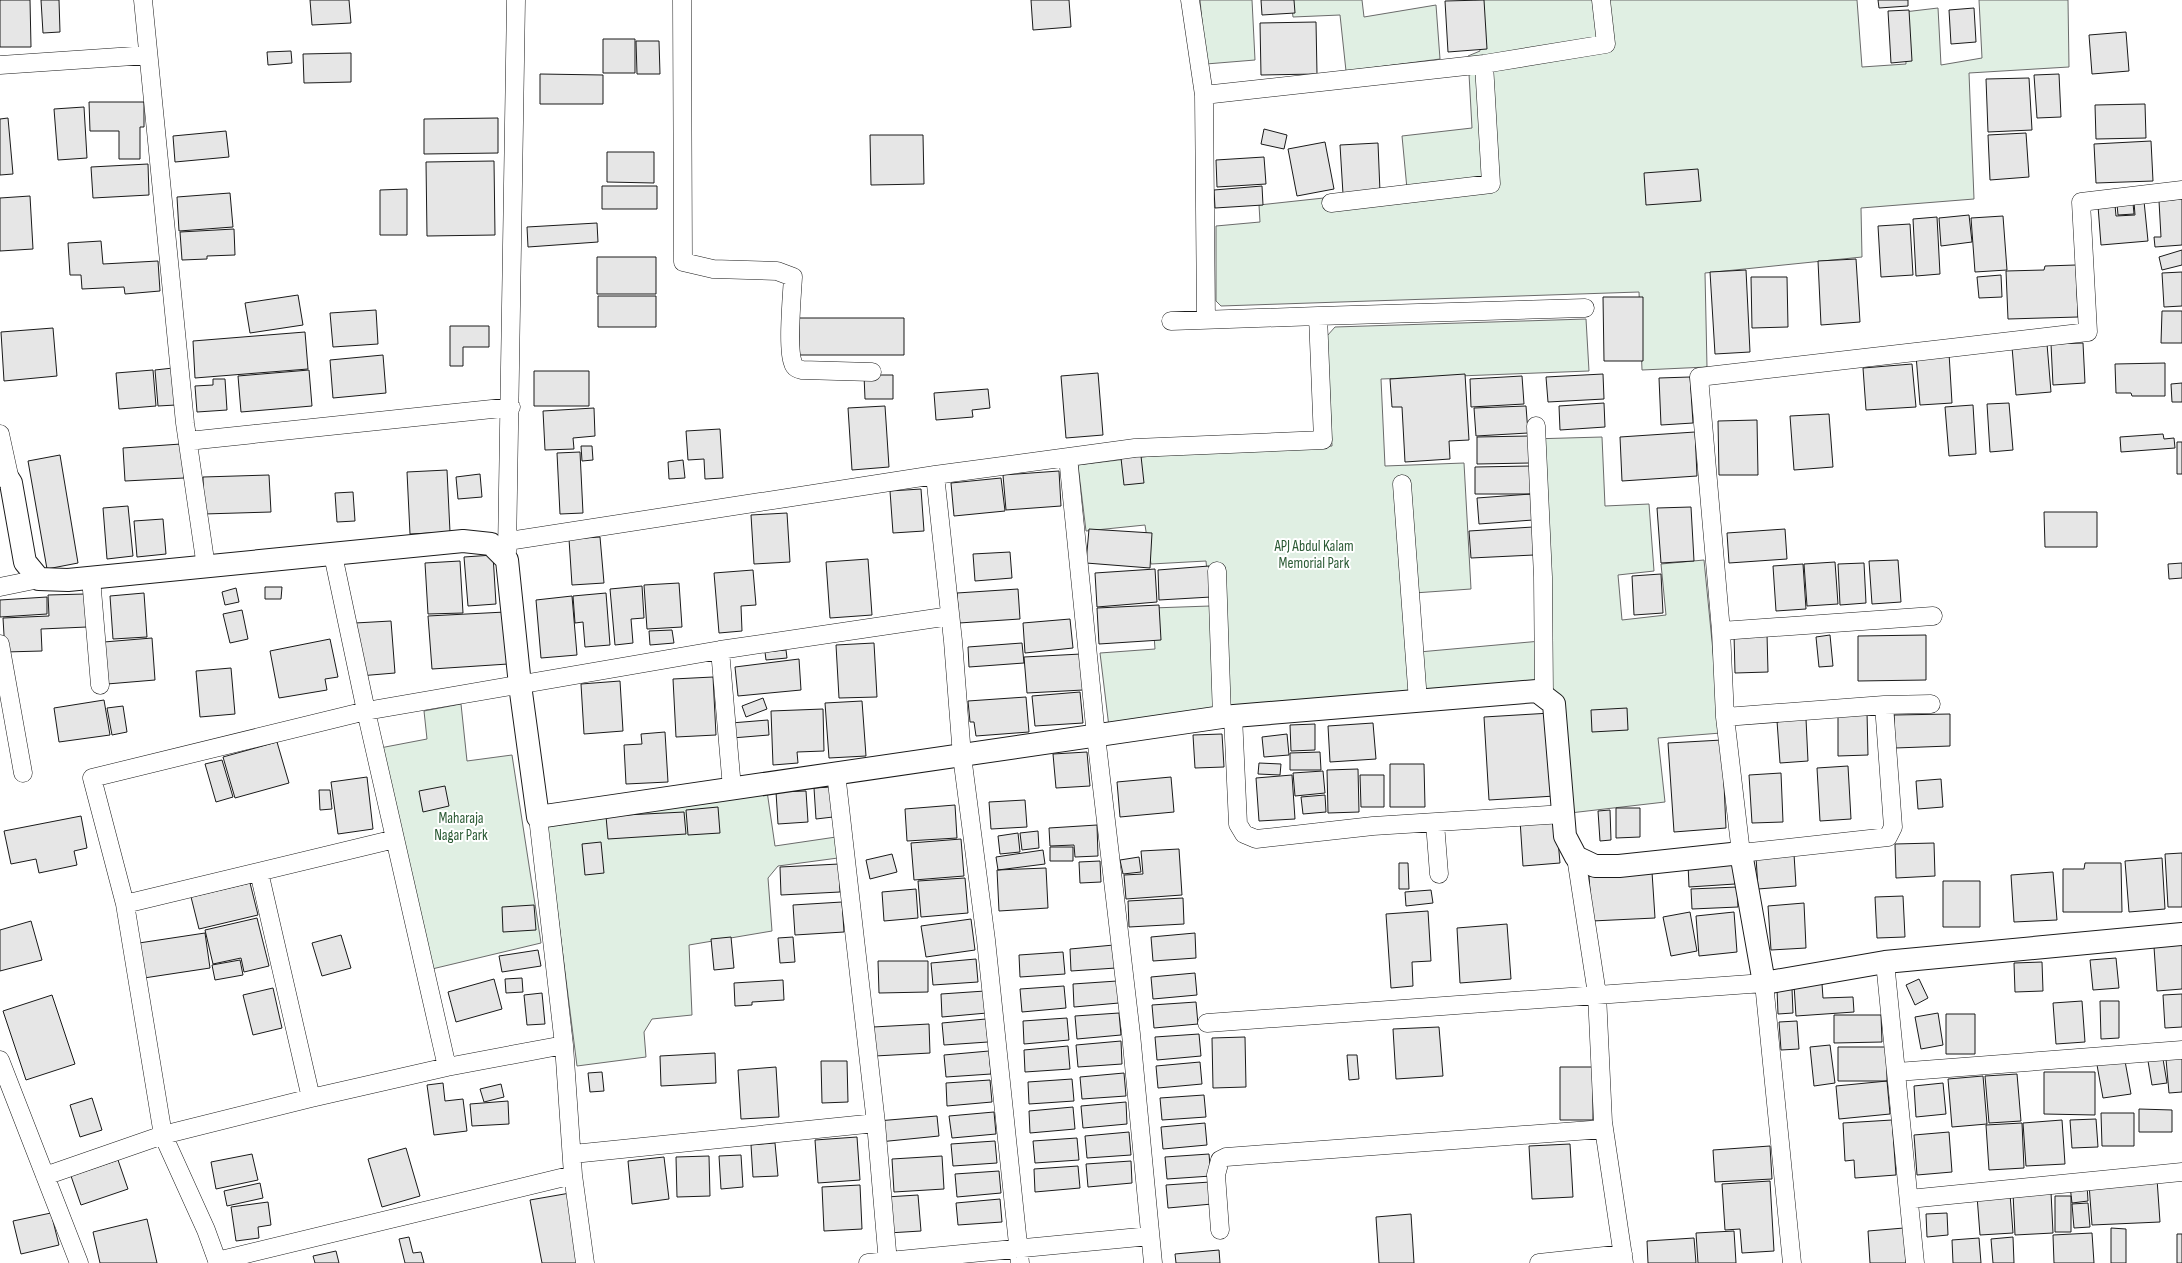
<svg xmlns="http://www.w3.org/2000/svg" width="2182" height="1263" font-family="'Sofia Sans Condensed',sans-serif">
<rect width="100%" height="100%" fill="#fff"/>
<path fill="#e0efe3" stroke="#6a6a6a" d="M1200 0H1252L1255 60 1206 64Z
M1291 0H1362L1364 17 1436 5 1440 59 1346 71 1340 15 1293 17Z
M1475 0H1857L1862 67 1906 64 1904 12 1938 8 1941 65 1982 58 1979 0H2068L2069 67 1969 73 1974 199 1861 208 1862 257 1705 273 1707 367 1642 370 1639 292 1221 306 1216 301V226L1260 222 1259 205 1407 189 1402 136 1472 128 1468 56 1480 51Z
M1586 319 1589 371 1381 379 1385 466 1464 463 1471 589 1414 593 1419 652 1541 641 1531 439 1602 437 1605 506 1649 504 1654 571 1618 575 1622 620 1666 615 1661 564 1704 560 1721 733 1658 738 1665 802 1570 813 1543 684 1109 727 1100 653 1155 649 1152 608 1210 606 1206 561 1151 564 1145 525 1086 531 1078 465 1151 456 1332 446 1327 336 1335 327Z
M461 704 467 761 512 755 541 943 432 969 380 748 427 739 424 711Z
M767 791 775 846 836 837 838 858 778 866 768 878 772 931 689 945 692 1015 652 1019 644 1032 646 1057 577 1066 546 822Z"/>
<path fill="#e6e6e6" stroke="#1a1a1a" d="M0 0H30L31 47H0Z
M41 0H59L60 32 43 33Z
M310 0H349L351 23 312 25Z
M1031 0H1069L1071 27 1033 30Z
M1261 0H1294L1295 13 1262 15Z
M1484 0 1487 49 1448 52 1445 1Z
M1878 0H1908V6L1879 8Z
M1974 8 1976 42 1951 44 1949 10Z
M1909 10 1912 61 1891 63 1888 11Z
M1316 22 1317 74 1261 75 1260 23Z
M2126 32 2129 71 2092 74 2089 35Z
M603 39H635V73H603Z
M636 41H659L660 74H637Z
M291 51 292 63 268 65 267 52Z
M351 53V82L304 83 303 54Z
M540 74 603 75V104H540Z
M2059 74 2061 117 2037 118 2034 75Z
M2029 78 2032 130 1988 132 1986 79Z
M89 102H144V127H140V159H119V131H90Z
M2145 104 2146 138 2096 139 2095 105Z
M84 107 87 158 58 160 54 109Z
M8 118 13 174 0 175V119Z
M498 118V153L424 154V119Z
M1264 129 1287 135 1284 149 1261 144Z
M226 131 229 157 175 162 173 136Z
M2026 133 2029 177 1990 180 1988 135Z
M870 135H923L924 184 871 185Z
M2151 141 2153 181 2096 183 2094 144Z
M1325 142 1334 189 1297 196 1288 149Z
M1378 143 1380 192 1343 194 1340 145Z
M607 152H654V183L607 182Z
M1264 157 1266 184 1217 187 1216 160Z
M494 161 495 235 427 236 426 162Z
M148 164 149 195 93 198 91 167Z
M1698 169 1701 201 1646 205 1644 173Z
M602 186H657V209H602Z
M1262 186 1263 205 1215 208 1214 190Z
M407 189V235H380V190Z
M230 193 233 227 179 231 177 197Z
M30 196 33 249 0 251V198Z
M2182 199V245L2155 247 2154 237H2161L2159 201Z
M2144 201 2148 241 2101 245 2098 206 2115 205 2116 216 2135 215 2134 202Z
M2133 203 2134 214 2118 215 2117 204Z
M1969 215 1972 242 1941 246 1939 218Z
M2003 216 2007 270 1975 272 1971 218Z
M1937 217 1940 274 1916 276 1913 219Z
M597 223 598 242 528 247 527 227Z
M1910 224 1913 275 1881 277 1878 226Z
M234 229 235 255 207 256V259L182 260 180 232Z
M101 241 103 264 158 261 160 291 125 294 124 287 82 289 81 275H70L68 243Z
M2182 250V265L2162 270 2159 257Z
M597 257H656V294H597Z
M1856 259 1860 322 1821 325 1818 261Z
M2076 265 2078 317 2008 319 2006 271 2044 270 2045 266Z
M1746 270 1750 352 1715 354 1710 272Z
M2182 272V306L2164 307 2162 273Z
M2001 275 2002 297 1979 298 1977 277Z
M1751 277H1787L1788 327 1752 328Z
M298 295 303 325 250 333 245 303Z
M598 296H656V327H598Z
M1603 297H1643V361H1604Z
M376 310 378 344 333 347 330 313Z
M2162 311H2182V343H2161Z
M799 318H904V355H799Z
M450 326H489V347H463V366H450Z
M53 328 57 376 4 381 1 332Z
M305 332 308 369 195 378 193 341Z
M2083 343 2085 383 2053 385 2051 344Z
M2047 344 2051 392 2016 395 2012 347Z
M1949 353 1952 403 1920 405 1916 355Z
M383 355 386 393 333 398 330 360Z
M2165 363V396H2132L2131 393H2116L2115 364Z
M1912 364 1916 407 1866 410 1863 368Z
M173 368 176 405 158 406 155 370Z
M153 370 156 406 119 409 116 373Z
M309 370 312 406 241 412 238 376Z
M534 371H589V406H534Z
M1098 373 1103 435 1066 438 1061 376Z
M1465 374 1469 440 1449 441 1450 459 1405 462 1402 407H1392L1390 379Z
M1603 374 1604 399 1548 402 1546 377Z
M864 375H893V399H865Z
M1522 376 1524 404 1471 407 1470 379Z
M1690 377 1693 423 1661 425 1659 378Z
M213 379H225L227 410 197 412 195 386 213 385Z
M2182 383V402H2172L2171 384Z
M988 389 990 408 972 410 973 417 936 420 934 393Z
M1604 403 1605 427 1560 430 1559 406Z
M2009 403 2013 450 1990 452 1987 404Z
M1973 405 1976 454 1949 456 1945 407Z
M885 406 889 467 852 470 848 408Z
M1526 406 1528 433 1476 436 1474 408Z
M594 408 595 436 573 438 574 449 545 450 543 411Z
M1829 414 1833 467 1794 470 1790 416Z
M1757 420 1758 475H1719L1718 421Z
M720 429 723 478 705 479 704 459 688 460 686 431Z
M1695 432 1697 476 1622 481 1620 437Z
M2163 434 2164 439 2174 438 2175 448 2121 452 2120 437Z
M1529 436 1530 463 1477 464V437Z
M2177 442H2182V474H2177Z
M181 444 184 478 125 481 123 448Z
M581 446H592L593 460 582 461Z
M580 452 583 513 560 514 557 453Z
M60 455 78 563 47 569 28 461Z
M1141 456 1144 483 1124 485 1121 458Z
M683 460 685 478 669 479 668 462Z
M1531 466V494H1475V467Z
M447 470 450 532 410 534 407 472Z
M1059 471 1061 506 1006 510 1003 475Z
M480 474 482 497 458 499 456 477Z
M269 475 271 512 204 514 203 477Z
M1001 478 1005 511 954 516 951 483Z
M921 489 924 531 893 533 890 491Z
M353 492 355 521 337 522 335 493Z
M1531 494 1533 520 1479 524 1477 498Z
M128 506 133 556 107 559 103 508Z
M1691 507 1694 561 1661 563 1657 508Z
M2044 512H2097V547H2045Z
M787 513 790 562 754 564 751 515Z
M163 519 166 554 137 557 134 521Z
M1533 527 1534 555 1471 558 1469 531Z
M1089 529 1152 533 1150 568 1086 563Z
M1785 529 1787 559 1729 563 1727 533Z
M600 537 604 583 572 585 569 539Z
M1010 552 1012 578 975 581 973 554Z
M493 555 496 604 468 606 464 557Z
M868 559 872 615 830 618 826 562Z
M1898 560 1901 602 1872 604 1869 561Z
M460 561 463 613 428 614 425 563Z
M1835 562 1838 604 1807 606 1804 564Z
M1864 563 1866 603 1840 605 1838 564Z
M2182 563V578L2169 579 2168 564Z
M1803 564 1806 609 1776 611 1773 566Z
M1209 566 1211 597 1159 600 1158 570Z
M1155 569 1157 602 1097 607 1095 573Z
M753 570 756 605 741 606 742 631 719 633 714 573Z
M1661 574 1663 613 1634 615 1632 576Z
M679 583 682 627 647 629 644 585Z
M642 586 644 618 631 619 633 643 615 645 610 589Z
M265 587H282L281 599H265Z
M236 588 239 602 225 605 222 592Z
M1018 589 1020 619 959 623 957 593Z
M144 593 147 637 113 639 110 596Z
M606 593 610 645 585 647 583 622 575 623 573 596Z
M85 594 87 627 41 629 42 651 5 652 3 618 49 616 48 595Z
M572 596 577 655 541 658 536 600Z
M47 597V614L0 617V600Z
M1159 605 1161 640 1099 644 1097 608Z
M242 610 248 639 230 643 223 614Z
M505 612 508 664 432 669 428 616Z
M1070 619 1073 648 1025 653 1023 623Z
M391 621 395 673 359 676 355 623Z
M672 630 674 643 650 645 649 631Z
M1734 634H1767L1768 672 1735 673Z
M1830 635 1833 666 1819 667 1816 637Z
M1926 635V680L1858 681V636Z
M152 638 155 680 107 684 104 642Z
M330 639 338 677 325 679 327 690 279 698 270 651Z
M874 643 877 697 839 698 836 645Z
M1022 643 1024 663 969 667 968 647Z
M786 650 787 658 766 660 765 652Z
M1081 654 1083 690 1027 693 1024 657Z
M799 659 801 690 738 696 735 667Z
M231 668 235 714 200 717 196 671Z
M713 677 716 735 676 737 673 679Z
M620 681 623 731 584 734 581 684Z
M1080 692 1083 723 1035 726 1032 696Z
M1026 697 1029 732 976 736 974 722H970L968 701Z
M763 698 767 709 746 717 742 706Z
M104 700 110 735 59 742 54 708Z
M862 701 866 756 829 758 825 703Z
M123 706 127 732 112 735 107 708Z
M1627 708 1628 730 1592 732 1591 710Z
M823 709 824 751 797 752 798 763 773 765 771 711Z
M1867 712 1868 755 1838 756V713Z
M1551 713 1555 796 1489 800 1484 717Z
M1950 714V746L1895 748 1894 715Z
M1806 719 1808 761 1780 763 1777 721Z
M768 720 769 735 732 738 731 723Z
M1373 723 1376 759 1330 762 1328 726Z
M1315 724V750L1291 751 1290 725Z
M665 732 668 782 626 784 624 745 642 744 641 734Z
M1222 734 1224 767 1195 768 1193 735Z
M1287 734 1289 755 1264 757 1262 737Z
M1722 740 1726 828 1674 832 1668 743Z
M277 742 289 783 235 798 223 757Z
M1087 752 1090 786 1056 788 1053 754Z
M1320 752 1321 770H1290V753Z
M222 760 233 797 216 802 205 764Z
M1259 763 1281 764 1280 775 1258 774Z
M1390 764H1424L1425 807H1390Z
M1848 766 1851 819 1820 821 1817 768Z
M1358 769 1359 812 1328 813 1327 770Z
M1323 771 1325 793 1295 796 1293 773Z
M1781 773 1783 822 1752 823 1749 775Z
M1292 775 1295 819 1259 821 1256 778Z
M1360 775H1384V807H1361Z
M367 777 373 829 338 834 331 782Z
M1171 777 1174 812 1120 817 1117 782Z
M1941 779 1943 807 1918 809 1916 781Z
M445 786 449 806 423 812 419 791Z
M831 787 833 817 816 819 814 788Z
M319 790H330L332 809 320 810Z
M806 791 808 822 778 824 776 792Z
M1325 795 1326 812 1303 814 1301 797Z
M1025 800 1027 827 991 829 989 802Z
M955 805 957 838 907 841 905 809Z
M718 807 720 833 688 835 686 810Z
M1616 808H1640V837L1616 838Z
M1610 810 1611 840 1600 841 1598 811Z
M684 812 686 834 608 839 606 816Z
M81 816 87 848 74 851 77 865 39 873 36 859 11 864 4 831Z
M1556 817 1560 863 1523 866 1520 820Z
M1097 825 1098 856 1075 857 1074 845 1050 846 1049 828Z
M1038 831 1039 848 1022 850 1020 833Z
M1018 833 1020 852 1000 854 998 836Z
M961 839 964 876 914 880 911 843Z
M601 842 604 873 585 875 582 844Z
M1934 843 1935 876 1896 878 1895 844Z
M1050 847H1073V861H1050Z
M1179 849 1182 895 1126 899 1124 875 1143 874 1141 851Z
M1043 850 1045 864 998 870 996 857Z
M2182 853V907H2168L2165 854Z
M892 854 897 872 870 879 866 860Z
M1794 854 1796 886 1758 889 1756 857Z
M1139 857 1141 872 1123 874 1120 860Z
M2162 858 2165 909 2129 912 2125 861Z
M1100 861 1101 882 1080 883 1079 862Z
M1733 861 1735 884 1689 887 1688 864Z
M1399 863H1408L1409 889H1399Z
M2085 863H2121L2122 912H2063V869H2084Z
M839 864 840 892 781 895 780 867Z
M1046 868 1048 908 999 911 997 870Z
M1652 872 1655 918 1592 921 1589 876Z
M2053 872 2057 920 2014 922 2011 875Z
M965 878 968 913 921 917 918 881Z
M1943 881H1980V927H1943Z
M250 883 258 915 199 929 191 897Z
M1737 887 1738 907 1692 909 1691 889Z
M916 889 918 918 884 921 882 892Z
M1431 890 1433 903 1406 906 1405 892Z
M1903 896 1905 937 1877 938 1875 897Z
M1183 898 1184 924 1129 927 1128 901Z
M842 902 844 932 795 935 793 905Z
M1804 903 1806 948 1771 950 1768 906Z
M534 905 536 930 503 932 502 907Z
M1428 911 1431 961 1412 962 1413 986 1391 988 1386 914Z
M1690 912 1697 951 1671 956 1663 917Z
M1734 912 1737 952 1699 956 1696 916Z
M257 918 269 966 244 972 241 958 213 964 205 930Z
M971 919 975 950 926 957 921 926Z
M31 921 42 960 0 971V930Z
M1507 924 1511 979 1460 983 1457 928Z
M205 933 210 968 144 978 139 943Z
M1195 933 1196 958 1153 961 1151 937Z
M341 935 351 968 322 976 312 943Z
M731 937 734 968 714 970 711 939Z
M793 937 795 962 780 963 778 938Z
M1114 945 1116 968 1071 971 1070 949Z
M2182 945V989L2157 991 2154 947Z
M538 950 541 966 502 972 499 956Z
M1063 952 1065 974 1020 977 1019 955Z
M2116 958 2119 988 2093 990 2090 960Z
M976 959 978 982 933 985 931 963Z
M240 960 243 975 215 980 212 965Z
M878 961H928V992L879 993Z
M2042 962 2043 991 2015 992 2014 963Z
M1195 973 1197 995 1153 999 1151 977Z
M522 978 523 992 506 993 505 979Z
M494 979 502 1009 456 1022 448 992Z
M1919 979 1928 998 1915 1005 1906 985Z
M783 980 784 1000 752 1002V1005L735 1006 734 983Z
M1117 981 1119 1003 1074 1007 1073 984Z
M1822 984 1823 998 1853 997 1854 1012 1796 1016 1794 985Z
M1064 986 1066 1008 1022 1012 1020 989Z
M273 988 282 1028 253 1035 243 995Z
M1777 989H1792L1793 1013 1778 1014Z
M985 991 987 1013 942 1017 941 994Z
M542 993 545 1024 527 1025 524 995Z
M2182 994V1027L2165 1028 2163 995Z
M52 995 75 1064 26 1080 3 1011Z
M2082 1001 2085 1042 2056 1044 2053 1003Z
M2100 1001H2119V1038L2101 1039Z
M1196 1002 1198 1024 1154 1028 1152 1005Z
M1119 1013 1121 1035 1077 1039 1075 1016Z
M1938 1013 1943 1045 1921 1049 1915 1017Z
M1946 1014H1975V1054H1946Z
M1834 1015H1881L1882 1042 1834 1043Z
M1067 1018 1069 1040 1024 1044 1023 1021Z
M986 1019 988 1042 944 1045 942 1023Z
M1797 1021 1799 1049 1781 1050 1779 1022Z
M929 1024 930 1053 875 1056 873 1027Z
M1439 1027 1443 1076 1396 1079 1393 1029Z
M1199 1034 1201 1056 1157 1060 1155 1037Z
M1245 1037 1246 1087 1213 1088 1212 1038Z
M1121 1041 1122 1064 1078 1067 1076 1045Z
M1830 1045 1835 1083 1814 1086 1810 1047Z
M1068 1046 1070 1069 1025 1072 1024 1050Z
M1838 1047H1887V1081H1838Z
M989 1051 991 1074 946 1077 944 1055Z
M715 1053 716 1083 661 1086 660 1056Z
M1347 1055H1357L1359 1079 1349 1080Z
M2182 1057V1092L2169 1093 2166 1059Z
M2163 1059 2167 1083 2152 1085 2148 1061Z
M821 1061H847L848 1102 822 1103Z
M2125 1061 2131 1094 2103 1098 2097 1065Z
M1200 1062 1202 1084 1158 1088 1156 1066Z
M776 1067 779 1117 741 1119 738 1070Z
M1560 1067H1593V1120H1560Z
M602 1072 604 1091 590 1092 588 1073Z
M2044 1072H2095V1115L2044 1114Z
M1124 1073 1126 1096 1082 1099 1080 1077Z
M2017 1074 2021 1121 1989 1123 1985 1076Z
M1983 1076 1987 1124 1952 1127 1948 1079Z
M1072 1079 1074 1101 1029 1104 1028 1082Z
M990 1080 992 1102 947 1106 946 1083Z
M1887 1081 1890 1114 1839 1119 1836 1086Z
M443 1083 445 1101 463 1099 467 1131 434 1135 427 1085Z
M1943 1083 1946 1114 1916 1117 1914 1086Z
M501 1084 504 1097 484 1102 480 1089Z
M1204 1095 1206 1117 1162 1120 1160 1098Z
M92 1098 102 1130 80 1137 70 1105Z
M508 1101 509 1124 472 1126 470 1104Z
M1126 1102 1127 1124 1083 1128 1081 1106Z
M1073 1107 1075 1129 1030 1133 1029 1111Z
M2139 1109 2172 1110V1132H2139Z
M994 1112 996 1134 952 1138 949 1116Z
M2101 1113H2134V1146H2102Z
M937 1116 939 1136 879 1142 877 1121Z
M2096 1119 2098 1147 2072 1148 2070 1120Z
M1892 1120 1896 1175 1855 1178 1854 1160 1845 1161 1843 1123Z
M2062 1120 2065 1164 2026 1166 2023 1123Z
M1205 1123 1207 1145 1163 1149 1161 1127Z
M2022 1123 2024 1168 1989 1170 1986 1125Z
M1129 1132 1131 1155 1087 1158 1085 1136Z
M1949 1132 1952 1172 1917 1175 1914 1135Z
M857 1137 860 1180 818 1183 815 1140Z
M1077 1138 1079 1160 1035 1163 1033 1141Z
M995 1141 997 1163 953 1166 951 1144Z
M775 1143 778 1176 753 1177 751 1145Z
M1570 1144 1573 1197 1532 1199 1529 1146Z
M1770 1146 1772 1179 1715 1182 1713 1150Z
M406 1148 420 1196 382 1207 368 1159Z
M252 1154 258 1180 216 1189 211 1162Z
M1209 1154 1211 1176 1167 1179 1165 1157Z
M741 1155 743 1187 721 1189 719 1156Z
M709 1156 710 1196 677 1197 676 1157Z
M942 1156 944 1189 894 1192 892 1159Z
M664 1157 669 1199 632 1204 628 1161Z
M118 1160 128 1189 81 1205 71 1176Z
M1131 1161 1132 1183 1088 1187 1086 1164Z
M1078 1166 1080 1188 1035 1192 1034 1169Z
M999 1171 1001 1193 957 1197 955 1174Z
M2157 1179 2160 1222 2092 1225 2089 1184Z
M1770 1181 1774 1251 1742 1253 1740 1229 1725 1230 1722 1184Z
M1210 1182 1212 1204 1168 1208 1166 1185Z
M260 1183 263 1198 227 1206 224 1191Z
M860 1185 862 1229 824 1231 822 1187Z
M2087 1185 2088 1201 2072 1203 2070 1186Z
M2051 1192 2053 1233 2015 1235 2013 1193Z
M570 1193 584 1263H542L530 1200Z
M2010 1194 2013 1233 1980 1235 1977 1196Z
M918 1195 921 1231 888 1233 886 1197Z
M2055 1196H2071V1232H2055Z
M1000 1199 1002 1222 958 1225 956 1203Z
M268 1202 271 1225 258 1227 259 1238 236 1241 231 1207Z
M2088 1203 2090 1227 2074 1228 2072 1204Z
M51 1213 59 1245 21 1254 13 1221Z
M1947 1213 1948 1235 1927 1237 1926 1214Z
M1411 1214 1414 1263H1379L1376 1217Z
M147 1219 157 1263H100L93 1232Z
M1904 1228 1906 1263H1870L1868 1231Z
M2111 1228 2126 1229V1263H2111Z
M1734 1231 1736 1263H1698L1696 1233Z
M2092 1233 2094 1263H2054L2053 1235Z
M2177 1234H2182V1263H2177Z
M409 1237 413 1253 421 1252 424 1263H405L399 1239Z
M2013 1237 2014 1263H1993L1991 1239Z
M1694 1238 1696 1263H1648L1647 1241Z
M1979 1238 1981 1263H1953L1952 1240Z
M1219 1250 1220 1263H1176L1175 1254Z
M336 1251 339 1263H315L313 1256Z"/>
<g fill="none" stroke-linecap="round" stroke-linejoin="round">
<defs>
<path id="minor" d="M143 0 185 423 206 567
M682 0 683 262 713 269 777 271 793 277C792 295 787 349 793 363 794 368 798 369 802 370L872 372
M1190 0 1204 95 1484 64 1606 44 1601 0
M0 65 148 55
M1204 95 1206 320
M1331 203 1491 184 1484 64
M1318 316 1585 308
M1536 426 1543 577 1544 696
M0 434 10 480
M188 441 511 407
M1068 457 1096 736 1131 1034 1153 1263
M935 475 953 641 962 756 986 940 1020 1263
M1402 484 1418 701
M508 541 935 475 1135 448 1323 440 1318 316 1171 321
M507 552 516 0
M1217 571 1222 717
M91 578 100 685
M0 587 39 579
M1721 631 1933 616
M0 644 23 773
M720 650 950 616
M1884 705 1893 827 1888 837 1741 853 1725 717 1721 631 1699 377 2088 332 2081 202 2182 190
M1233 716 1238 824 1244 834 1256 839 1373 826 1564 814
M1725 717 1884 705 1931 704
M836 773 876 1123 888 1263
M1435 823 1439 874
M1576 857 1597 994 1603 1122 1624 1263
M259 872 311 1098
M125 904 395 839
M1885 962 1915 1263
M1207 1023 1764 983 1792 1263
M0 1060 79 1263
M447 1067 366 711 720 650 732 788
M1897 1072 2182 1050
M573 1154 876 1123
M573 1175 585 1263
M45 1176 163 1135 311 1098 447 1067 564 1045
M1909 1199 2182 1172
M1220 1230 1216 1175 1220 1160 1226 1157 1604 1129
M217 1261 573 1175 564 1045 538 817
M218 1263 206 1230 163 1135 125 904 92 778 366 711 333 555
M868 1263 1150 1236
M1539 1263 1623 1254"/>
<path id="tertiary" d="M0 466 11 483 25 562 39 579 68 580 463 541 491 544 507 560 520 685 538 817 1222 717 1537 691 1554 704 1565 836 1576 857 1595 866H1619L1741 853 1764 983 1885 962 2182 934"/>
</defs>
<use href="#minor" stroke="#1a1a1a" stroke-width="19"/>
<use href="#tertiary" stroke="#1a1a1a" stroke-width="24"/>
<use href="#minor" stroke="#fff" stroke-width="18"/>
<use href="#tertiary" stroke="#fff" stroke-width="22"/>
</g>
<g text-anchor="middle" stroke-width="4" stroke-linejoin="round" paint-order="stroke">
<g font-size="15" fill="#2b5a34" stroke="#fff">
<text x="1314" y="551">APJ Abdul Kalam<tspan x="1314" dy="17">Memorial Park</tspan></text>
<text x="461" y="823">Maharaja<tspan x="461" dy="17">Nagar Park</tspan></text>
</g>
</g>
</svg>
